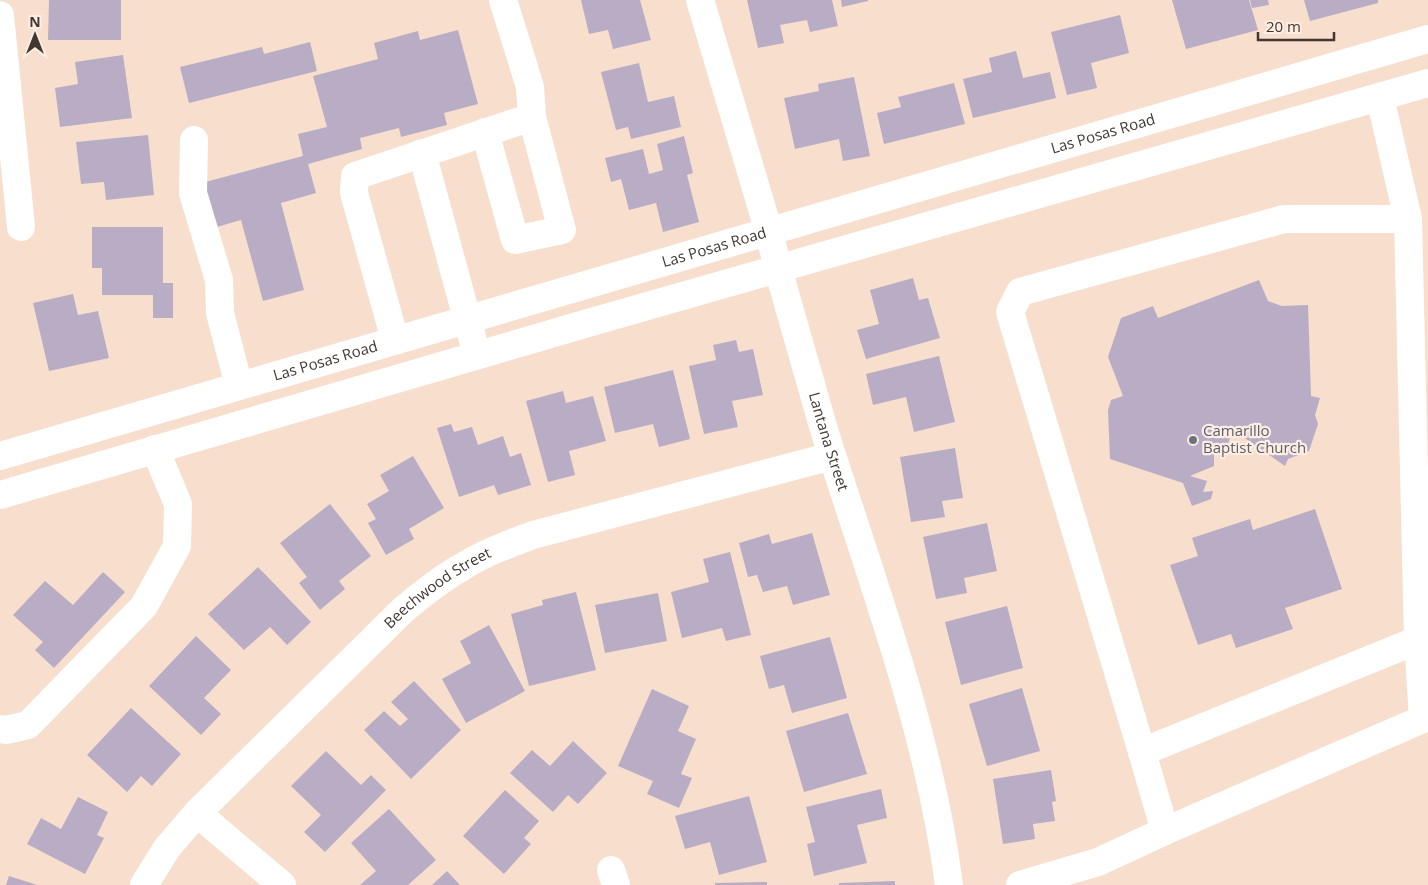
<svg xmlns="http://www.w3.org/2000/svg" width="1428" height="885" font-family="'Open Sans',sans-serif">
<rect width="100%" height="100%" fill="#f8decd"/>
<path fill="#b9adc6" d="M49 0H121V40H48Z
M581 0H640L651 40 613 49 608 30 589 34Z
M747 0H832L838 26 810 32 807 20 780 25 784 43 758 48Z
M841 0H868V1L842 7Z
M1172 0H1249L1258 30 1186 49Z
M1250 0H1268L1269 5 1252 8Z
M1304 0H1378V3L1310 21Z
M1120 15 1129 53 1091 63 1097 88 1067 95 1051 32Z
M458 30 478 104 444 113 447 125 401 137 399 128 360 138 362 149 308 164 316 193 281 203 304 290 263 301 241 220 210 229 198 184 303 156 298 134 327 127 313 76 378 59 374 43 418 31 420 40Z
M310 42 317 71 189 103 180 67 262 47 264 54Z
M1016 51 1023 78 1050 72 1056 98 973 118 963 79 992 72 989 58Z
M123 55 132 118 60 127 55 88 78 84 75 62Z
M639 63 648 102 674 96 681 127 631 139 628 127 616 130 601 72Z
M854 77 870 156 843 161 839 139 795 149 784 98 819 91 818 84Z
M954 83 965 124 884 144 877 113 901 107 898 97Z
M148 135 154 195 106 200 104 182 81 184 76 142Z
M684 136 693 173 687 175 699 222 663 232 656 203 629 210 621 179 611 182 605 158 643 149 649 174 663 170 657 144Z
M92 227H163V283H173V318H153V295H102V268H92Z
M913 278 919 300 928 298 940 338 866 359 857 330 879 324 870 290Z
M1259 280 1268 301 1282 306 1308 305 1311 396 1320 398 1315 415 1318 424 1309 451 1288 459 1285 466 1233 430 1226 449 1214 454V466L1190 476 1207 481 1203 492 1213 491 1211 499 1192 506 1183 483 1110 459 1108 410 1111 400 1123 396 1108 357 1121 318 1153 306 1158 318Z
M73 294 78 315 98 311 109 358 49 371 33 303Z
M736 340 739 352 753 349 763 395 732 401 738 427 704 434 689 366 716 360 713 345Z
M939 356 955 422 914 432 906 397 873 405 866 374Z
M673 370 690 439 659 447 653 424 615 433 604 387Z
M563 391 566 403 593 396 606 441 569 451 575 475 548 482 526 401Z
M451 424 454 432 472 427 478 445 503 436 510 457 521 453 531 485 498 495 494 485 459 497 437 428Z
M955 448 963 498 942 501 945 517 911 522 900 457Z
M413 456 444 508 409 529 414 539 386 555 368 523 376 519 367 504 389 491 380 475Z
M330 504 371 556 339 581 345 589 320 610 299 583 307 577 280 543Z
M1315 509 1342 589 1285 608 1293 629 1236 648 1231 634 1198 645 1170 565 1198 556 1192 538 1250 519 1253 530Z
M987 523 997 571 964 578 967 593 936 599 923 537Z
M812 533 830 595 793 605 787 586 763 592 757 575 748 577 739 543 769 534 772 544Z
M730 552 751 635 726 641 722 628 682 638 671 592 709 582 703 559Z
M258 567 311 622 287 645 270 627 244 650 208 614Z
M103 572 125 592 54 668 35 650 43 642 13 615 45 581 73 605Z
M576 592 596 670 529 686 511 614 543 605 542 600Z
M658 593 667 641 605 653 595 605Z
M1007 606 1023 668 961 685 945 622Z
M489 625 525 691 466 723 442 679 471 663 460 641Z
M196 636 231 670 204 698 221 714 201 735 149 686Z
M830 637 847 698 792 713 784 685 769 689 760 656Z
M414 681 461 730 411 779 364 730 384 711 400 726 408 719 391 702Z
M1022 688 1040 751 987 766 969 704Z
M652 689 689 706 678 731 696 739 681 774 692 778 679 808 647 794 653 781 618 766Z
M131 708 181 754 152 786 141 776 127 792 87 755Z
M848 713 867 774 804 792 786 731Z
M573 741 607 773 578 804 568 795 553 812 510 773 532 750 550 766Z
M326 751 361 785 371 775 386 790 325 852 304 832 321 815 291 786Z
M1051 770 1056 801 1052 802 1055 821 1033 824 1035 839 1003 844 993 779Z
M881 789 887 818 857 825 867 863 814 876 807 844 815 842 806 807Z
M505 790 539 821 524 838 531 844 504 874 463 836Z
M749 796 767 862 719 875 710 842 685 849 675 816Z
M78 797 108 812 97 835 104 838 85 874 27 844 41 818 61 829Z
M389 809 436 860 408 885H360L376 871 351 843Z
M447 871 460 885H432Z
M9 876 37 885H6Z
M895 881V885H839V883Z
M767 882V885H715V883Z"/>
<g fill="none" stroke-linecap="round" stroke-linejoin="round">
<g stroke="#fff" stroke-width="28">
<path id="s1" d="M700 0 769 232C779 275 792 317 804 360 814 393 822 426 833 458 878 598 930 738 949 885"/>
<path d="M0 15 21 227"/>
<path d="M1380 97 1408 219 1418 640 1142 752 1010 312 1020 292 1284 219H1408"/>
<path d="M485 132 515 240 562 230 532 117"/>
<path d="M194 140 193 193 219 280 220 313 239 386"/>
<path d="M422 153 477 355"/>
<path d="M395 340 354 193 355 176 532 117 530 87 503 0"/>
<path d="M0 729 6 730 28 725 144 606 177 546 178 504 155 449"/>
<path d="M1142 752 1165 831 1423 719 1418 640H1428"/>
<path d="M197 813 282 885"/>
<path d="M611 870 616 885"/>
<path id="s2" d="M144 885 167 848 197 813 403 610C422 594 441 579 462 567 484 553 509 544 533 535L832 456"/>
<path d="M1020 885 1098 862 1165 831"/>
</g>
<g stroke="#fff" stroke-width="28">
<path id="s3" d="M0 456 1428 39"/>
<path d="M0 495 588 323 1428 83"/>
</g>
</g>
<circle fill="#6b7280" stroke="#fdede3" stroke-width="2" cx="1193" cy="440" r="5"/>
<g text-anchor="middle" stroke-width="4.5" stroke-linejoin="round" paint-order="stroke">
<g font-size="15" fill="#423731" stroke="#fdede3">
<text dy="5" stroke="none"><textPath href="#s3" startOffset="1149">Las Posas Road</textPath></text>
<text dy="5" stroke="none"><textPath href="#s3" startOffset="744">Las Posas Road</textPath></text>
<text dy="5" stroke="none"><textPath href="#s3" startOffset="339">Las Posas Road</textPath></text>
<text dy="5" stroke="none"><textPath href="#s1" startOffset="460">Lantana Street</textPath></text>
<text dy="5" stroke="none"><textPath href="#s2" startOffset="420">Beechwood Street</textPath></text>
</g>
<g font-size="15" fill="#5b616d" stroke="#fdede3" text-anchor="start">
<text x="1203" y="436">Camarillo<tspan x="1203" dy="17">Baptist Church</tspan></text>
</g>
</g>
<g transform="translate(35 35)" stroke="#fdede3" stroke-width="4" paint-order="stroke">
<path d="M0-4L9 19L0 12L-9 19Z" fill="#423731"/>
<text y="-8" font-size="14" font-weight="bold" text-anchor="middle" fill="#423731">N</text>
</g>
<path d="M1258 32v8h76v-8" fill="none" stroke="#423731" stroke-width="2.5"/>
<text x="1266" y="32" font-size="15" fill="#423731" stroke="#fdede3" stroke-width="4" paint-order="stroke">20 m</text>
</svg>
